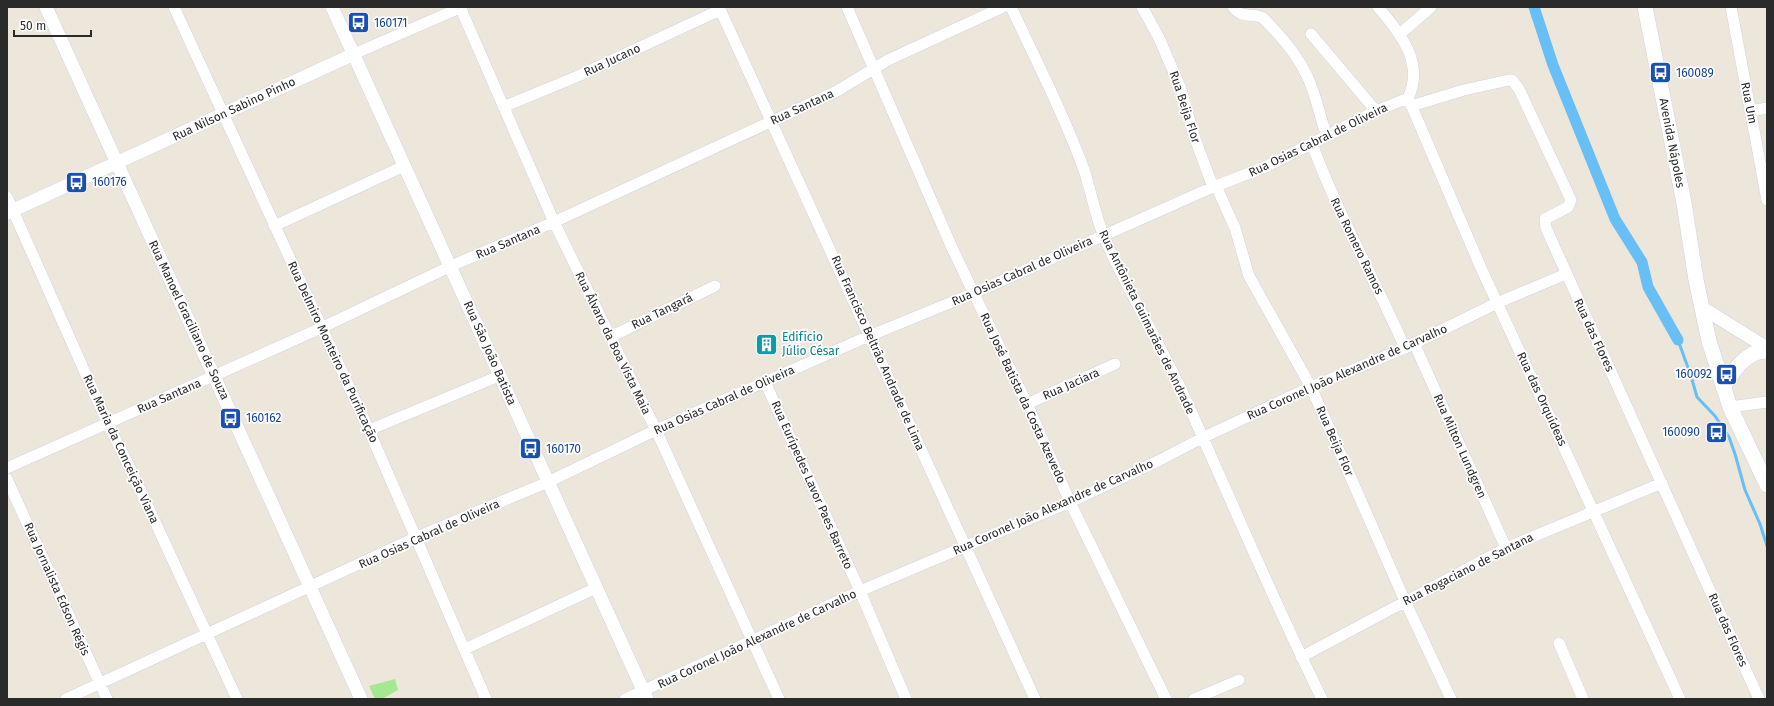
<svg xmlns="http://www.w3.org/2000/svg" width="1774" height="706" font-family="'Fira Sans',sans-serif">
<rect width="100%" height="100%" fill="#ede7db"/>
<path fill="#a6e794" d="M395 679 398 690 382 699H375L369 686Z"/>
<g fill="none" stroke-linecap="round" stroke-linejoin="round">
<path stroke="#67bff5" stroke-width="3" d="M1678 340 1691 376 1697 397 1715 416 1729 437 1735 454 1745 490 1760 524 1767 546"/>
<path stroke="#67bff5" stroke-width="11" d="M1534 7 1553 65 1615 219 1642 262 1648 287 1678 340"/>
<defs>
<path id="minor" d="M174 7 369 430 486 699
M460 7 554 222 656 430 779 699
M719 7 1035 699
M847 7 953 250 1027 404 1070 502 1166 699
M1011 7C1036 60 1063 113 1083 167 1091 190 1095 215 1104 237 1130 296 1165 351 1191 411 1234 507 1275 604 1322 699
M1142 7 1159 38 1181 89 1194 136 1213 187
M1233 7C1243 20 1251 12 1263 18 1286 41 1306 65 1315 97 1319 110 1322 123 1327 136
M1378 7C1400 33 1425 63 1408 98
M1731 7 1767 200
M1311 34 1376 111
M1400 34 1431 7
M354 54 462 7
M1409 100 1481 268 1680 699
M1411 106 1464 90 1509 80H1512L1519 89 1571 200 1568 207 1545 219 1546 228 1759 699
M503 107 578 76 720 10
M1751 111 1767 108
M1312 144C1338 214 1375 280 1405 348
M1216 186 1235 228 1249 276 1311 387 1405 601 1451 699
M7 197 108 424 132 472 237 699
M274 226 404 166
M610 337 715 286
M1414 343 1506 548
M765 382 860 591 906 699
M1027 404 1115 364
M1730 407 1767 402
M369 430 499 376
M7 468 321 328 451 266 554 222 837 91 888 60 1003 7
M7 479 107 699
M1559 643 1583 699
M465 649 596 588
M1301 657 1506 548 1662 483
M66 699 417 537 548 482 656 430 869 336 974 293 1213 187 1265 167 1376 111 1408 98
M625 699 860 591 1070 502 1158 461 1202 438 1311 387 1405 348 1497 303 1566 274
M1194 699 1239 680"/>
<path id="tertiary" d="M46 7 361 699
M332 7 647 699
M7 213 354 54
M1701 307 1767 348"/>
<path id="secondary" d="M1645 7 1684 203 1696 280 1709 341 1730 407 1767 485
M1723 387C1733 372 1746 350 1767 351"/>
</defs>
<use href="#minor" stroke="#d0d1e4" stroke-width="12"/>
<use href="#tertiary" stroke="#d0d1e4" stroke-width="14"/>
<use href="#secondary" stroke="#d0d1e4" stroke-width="16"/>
<use href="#minor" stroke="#fff" stroke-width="11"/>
<use href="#tertiary" stroke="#fff" stroke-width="13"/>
<use href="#secondary" stroke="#fff" stroke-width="15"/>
</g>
<defs>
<symbol id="bus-square" viewBox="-11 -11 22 22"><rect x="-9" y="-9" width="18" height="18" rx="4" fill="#1a4fb4" stroke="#fff"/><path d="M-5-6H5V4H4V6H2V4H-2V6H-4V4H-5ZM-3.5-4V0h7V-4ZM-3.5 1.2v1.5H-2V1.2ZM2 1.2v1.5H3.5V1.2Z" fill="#fff"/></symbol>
<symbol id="building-square" viewBox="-11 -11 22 22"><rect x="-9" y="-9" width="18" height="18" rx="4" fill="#0f9aa8" stroke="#fff"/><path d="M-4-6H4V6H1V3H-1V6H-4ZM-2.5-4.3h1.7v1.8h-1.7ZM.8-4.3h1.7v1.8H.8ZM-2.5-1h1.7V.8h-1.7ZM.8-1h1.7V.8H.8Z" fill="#fff"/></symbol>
</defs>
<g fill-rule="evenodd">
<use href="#bus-square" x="346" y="10" width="25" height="25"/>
<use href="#bus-square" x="1648" y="60" width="25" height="25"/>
<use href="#bus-square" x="64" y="170" width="25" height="25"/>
<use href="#building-square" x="754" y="332" width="25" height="25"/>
<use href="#bus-square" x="1714" y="362" width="25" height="25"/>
<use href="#bus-square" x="218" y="406" width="25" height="25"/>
<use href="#bus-square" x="1704" y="420" width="25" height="25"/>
<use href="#bus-square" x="518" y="436" width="25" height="25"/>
</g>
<g text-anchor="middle" stroke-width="3.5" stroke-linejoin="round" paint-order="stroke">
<g font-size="12" fill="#164399" stroke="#fff" text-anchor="start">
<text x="374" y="27">160171</text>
<text x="1676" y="77">160089</text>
<text x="92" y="186">160176</text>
<text x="1712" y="378" text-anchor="end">160092</text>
<text x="246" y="422">160162</text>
<text x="1700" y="436" text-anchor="end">160090</text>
<text x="546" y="453">160170</text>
</g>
<g font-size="12" fill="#2a2a2a" stroke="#fff">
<text transform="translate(612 60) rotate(-25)" y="4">Rua Jucano</text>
<text transform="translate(1749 103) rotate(79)" y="4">Rua Um</text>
<text transform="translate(802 107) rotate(-25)" y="4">Rua Santana</text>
<text transform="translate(1185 107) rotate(72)" y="4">Rua Beija Flor</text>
<text transform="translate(234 109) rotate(-25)" y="4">Rua Nilson Sabino Pinho</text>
<text transform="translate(1318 140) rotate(-26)" y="4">Rua Osias Cabral de Oliveira</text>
<text transform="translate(1672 143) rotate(79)" y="4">Avenida Nápoles</text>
<text transform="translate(508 242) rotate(-23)" y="4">Rua Santana</text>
<text transform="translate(1357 246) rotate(64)" y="4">Rua Romero Ramos</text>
<text transform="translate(1022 271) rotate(-24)" y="4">Rua Osias Cabral de Oliveira</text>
<text transform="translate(662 311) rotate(-26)" y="4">Rua Tangará</text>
<text transform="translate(189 320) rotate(65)" y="4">Rua Manoel Graciliano de Souza</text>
<text transform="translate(1147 322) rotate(64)" y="4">Rua Antônieta Guimarães de Andrade</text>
<text transform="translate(1594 335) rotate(65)" y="4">Rua das Flores</text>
<text transform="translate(613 343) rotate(64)" y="4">Rua Álvaro da Boa Vista Maia</text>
<text transform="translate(333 352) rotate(65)" y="4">Rua Delmiro Monteiro da Purificação</text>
<text transform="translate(490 353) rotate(66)" y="4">Rua São João Batista</text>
<text transform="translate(878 353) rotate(66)" y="4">Rua Francisco Beltrão Andrade de Lima</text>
<text transform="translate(1347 372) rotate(-24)" y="4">Rua Coronel João Alexandre de Carvalho</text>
<text transform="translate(1071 384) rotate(-24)" y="4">Rua Jaciara</text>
<text transform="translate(169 396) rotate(-24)" y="4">Rua Santana</text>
<text transform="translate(1023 398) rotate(65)" y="4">Rua José Batista da Costa Azevedo</text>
<text transform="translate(1542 399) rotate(65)" y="4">Rua das Orquídeas</text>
<text transform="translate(724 400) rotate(-24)" y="4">Rua Osias Cabral de Oliveira</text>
<text transform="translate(1335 441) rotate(66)" y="4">Rua Beija Flor</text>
<text transform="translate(1460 446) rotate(66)" y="4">Rua Milton Lundgren</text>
<text transform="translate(121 449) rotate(65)" y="4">Rua Maria da Conceição Viana</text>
<text transform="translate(812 485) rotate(66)" y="4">Rua Eurípedes Lavor Paes Barreto</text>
<text transform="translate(1053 507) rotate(-24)" y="4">Rua Coronel João Alexandre de Carvalho</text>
<text transform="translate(429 534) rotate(-24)" y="4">Rua Osias Cabral de Oliveira</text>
<text transform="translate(1468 569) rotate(-27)" y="4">Rua Rogaciano de Santana</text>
<text transform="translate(57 589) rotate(66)" y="4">Rua Jornalista Edson Régis</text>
<text transform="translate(1728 630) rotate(66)" y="4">Rua das Flores</text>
<text transform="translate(757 639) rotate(-25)" y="4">Rua Coronel João Alexandre de Carvalho</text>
</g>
<g font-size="12" fill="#0d838f" stroke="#fff" text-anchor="start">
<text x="782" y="341">Edifício<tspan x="782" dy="14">Júlio César</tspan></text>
</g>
</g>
<rect width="1774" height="706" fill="none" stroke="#2a2a2a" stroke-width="16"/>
<path d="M14 30v6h77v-6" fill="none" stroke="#2a2a2a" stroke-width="2"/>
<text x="20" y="30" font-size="12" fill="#2a2a2a" stroke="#ffffff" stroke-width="3" paint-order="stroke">50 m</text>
</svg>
